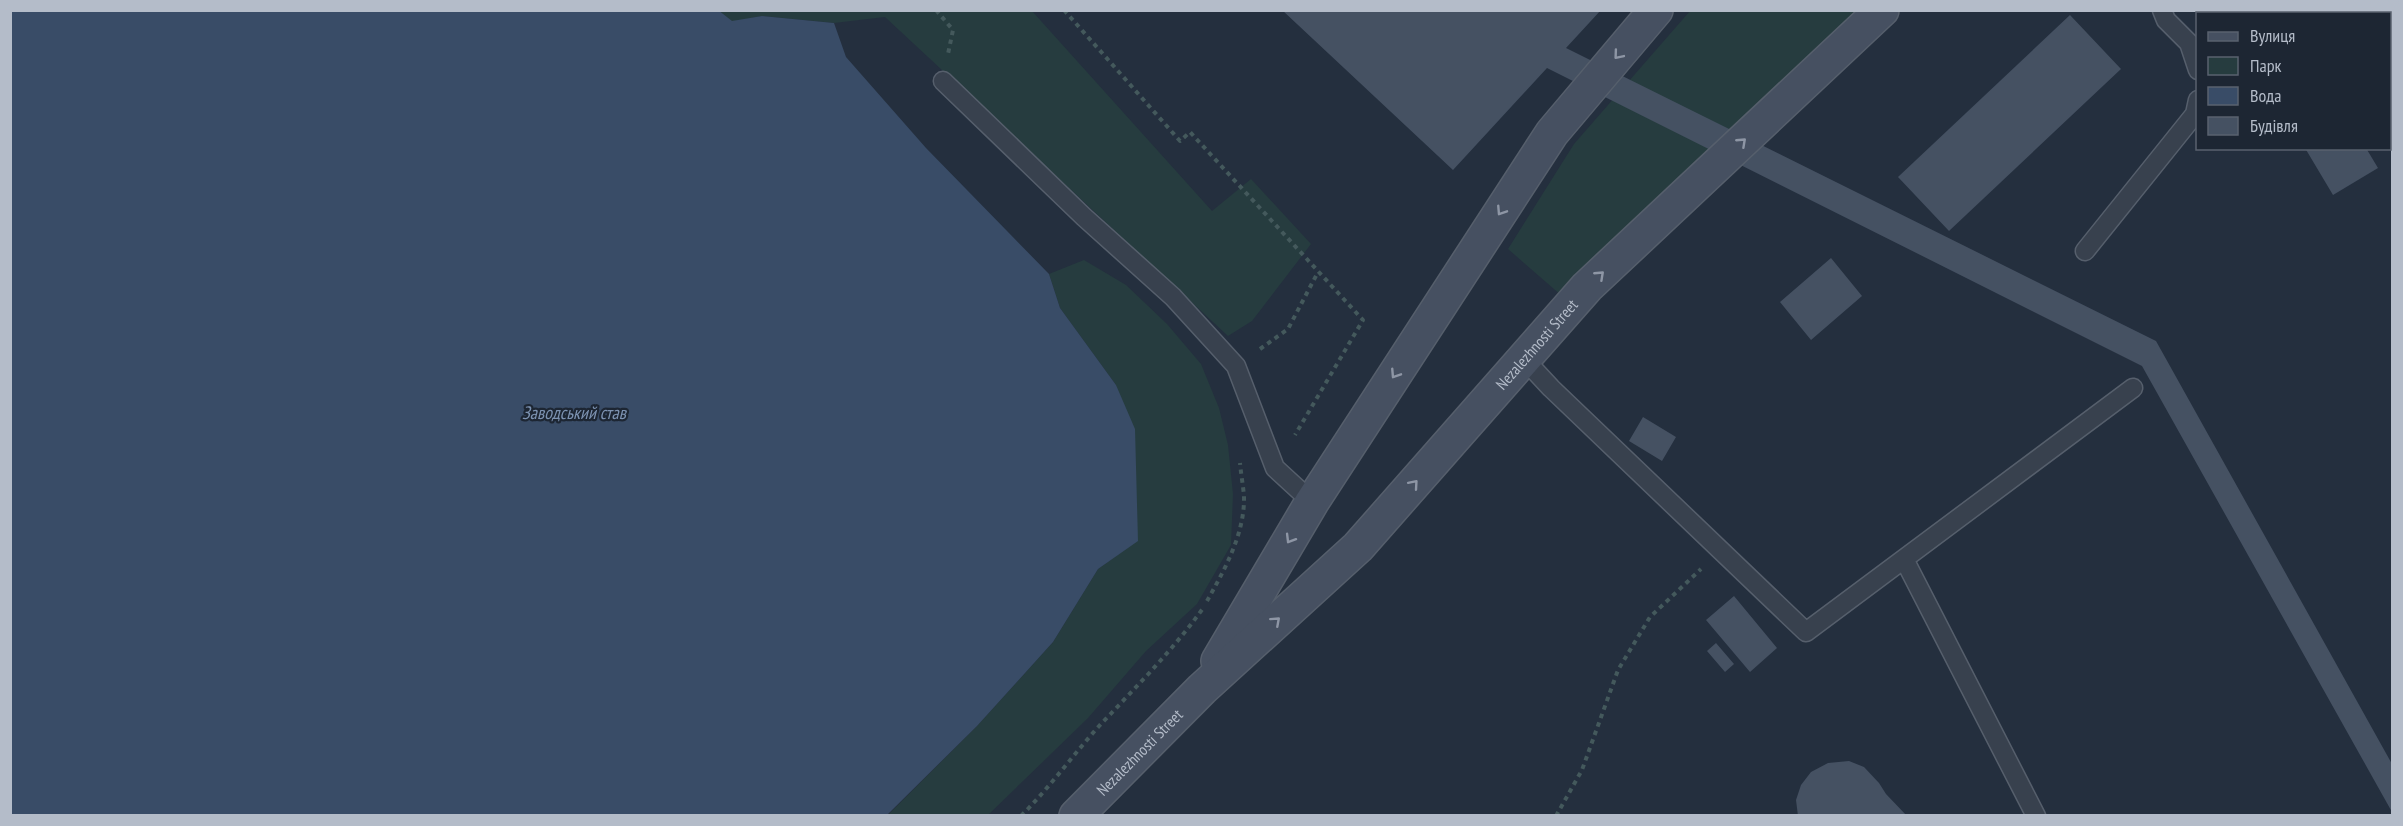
<svg xmlns="http://www.w3.org/2000/svg" width="2403" height="826" font-family="'PT Sans Narrow',sans-serif">
<rect width="100%" height="100%" fill="#242f3e"/>
<path fill="#263c3f" d="M718 11H1032L1212 211 1251 179 1311 244 1252 321 1228 336 885 17 834 23 762 16 732 22Z
M1690 11H1857L1562 296 1508 249 1574 144Z
M2316 11H2392V134L2390 129V14H2317Z
M1084 260 1126 285 1167 324 1201 364 1219 408 1228 445 1233 494 1231 545 1197 604 1146 651 1088 718 988 815 887 816 977 726 1053 642 1098 569 1138 540 1116 385 1060 308 1049 274Z"/>
<path fill="#394c67" d="M718 10 732 21 762 16 834 23 846 57 926 148 1049 274 1060 308 1116 385 1135 429 1138 541 1098 569 1053 642 977 726 887 815H11V11Z"/>
<path fill="#455162" d="M1282 10H1601L1566 48 2156 341 2392 764V812L2142 366 1547 68 1453 170Z
M2370 10H2392V51L2390 47V14H2369Z
M2070 15 2121 69 1949 231 1898 177Z
M2305 148H2366L2378 168 2333 195Z
M1831 258 1862 296 1811 340 1780 302Z
M1643 417 1676 437 1662 461 1629 441Z
M1734 596 1777 648 1750 672 1706 620Z
M1716 643 1734 664 1725 672 1707 651Z
M1849 761 1864 767 1879 783 1886 794 1907 816H1798L1796 800 1801 785 1811 772 1828 763Z"/>
<g fill="none" stroke-linecap="round" stroke-linejoin="round">
<defs>
<path id="lane" d="M2162 10 2166 20 2189 43 2198 70
M2264 10 2266 14
M2334 10 2335 14
M2300 14 2305 10
M943 81 1084 217 1173 297 1236 366 1275 468 1312 502
M2390 100 2392 104
M2085 251 2195 114 2198 100
M1524 359 1551 388 1806 632 2133 388
M1904 559 2036 816"/>
<g id="secondary">
<path d="M1218 661 1312 502 1552 133 1656 10"/>
<path id="s1" d="M1076 816 1202 689 1358 547 1587 287 1882 10"/>
</g>
</defs>
<use href="#lane" stroke="#565f6c" stroke-width="21"/>
<use href="#secondary" stroke="#565f6c" stroke-width="36"/>
<path stroke="#44595c" stroke-width="4" stroke-dasharray="4.5 4.5" stroke-linecap="butt" d="M936 10 953 30 948 54
M1064 10 1180 141 1190 132 1363 320 1295 435
M1260 349 1288 329 1318 272
M1207 601C1225 569 1245 533 1244 496 1243 485 1241 474 1240 463
M1021 816C1050 787 1073 755 1100 725 1136 687 1173 650 1204 607
M1556 816 1582 770 1618 670 1650 617 1701 569"/>
<use href="#lane" stroke="#38414e" stroke-width="18"/>
<use href="#secondary" stroke="#465061" stroke-width="33"/>
</g>
<defs><path id="oneway-chevron" d="M-2-3.5L2.5 0L-2 3.5" fill="none" stroke-width="1.6" stroke-linecap="round" stroke-linejoin="round" transform="scale(1.5)"/></defs>
<g stroke="#8e96a5">
<use href="#oneway-chevron" transform="translate(1618 55) rotate(130)"/>
<use href="#oneway-chevron" transform="translate(1742 142) rotate(-43)"/>
<use href="#oneway-chevron" transform="translate(1501 211) rotate(123)"/>
<use href="#oneway-chevron" transform="translate(1600 275) rotate(-43)"/>
<use href="#oneway-chevron" transform="translate(1395 374) rotate(123)"/>
<use href="#oneway-chevron" transform="translate(1414 484) rotate(-49)"/>
<use href="#oneway-chevron" transform="translate(1290 539) rotate(121)"/>
<use href="#oneway-chevron" transform="translate(1276 621) rotate(-42)"/>
</g>
<g text-anchor="middle" stroke-width="4.5" stroke-linejoin="round" paint-order="stroke">
<g font-size="16" fill="#b4bcc9" stroke="#1d2633">
<text dy="6" stroke="none"><textPath href="#s1" startOffset="660">Nezalezhnosti Street</textPath></text>
<text dy="6" stroke="none"><textPath href="#s1" startOffset="90">Nezalezhnosti Street</textPath></text>
</g>
<g font-size="18" font-style="italic" fill="#7c92b1" stroke="#1d2633">
<text x="574" y="419">Заводський став</text>
</g>
</g>
<rect width="2403" height="826" fill="none" stroke="#b4bcc9" stroke-width="24"/>
<rect x="2196" y="12" width="195" height="138" fill="#1d2633" stroke="#59626f" stroke-width="1.5"/>
<rect x="2208" y="32" width="30" height="9" fill="#465061" stroke="#59626f" stroke-width="1.5"/>
<text x="2250" y="42" font-size="18" fill="#b4bcc9">Вулиця</text>
<rect x="2208" y="57" width="30" height="18" fill="#263c3f" stroke="#59626f" stroke-width="1.5"/>
<text x="2250" y="72" font-size="18" fill="#b4bcc9">Парк</text>
<rect x="2208" y="87" width="30" height="18" fill="#394c67" stroke="#59626f" stroke-width="1.5"/>
<text x="2250" y="102" font-size="18" fill="#b4bcc9">Вода</text>
<rect x="2208" y="117" width="30" height="18" fill="#455162" stroke="#59626f" stroke-width="1.5"/>
<text x="2250" y="132" font-size="18" fill="#b4bcc9">Будівля</text>
</svg>
